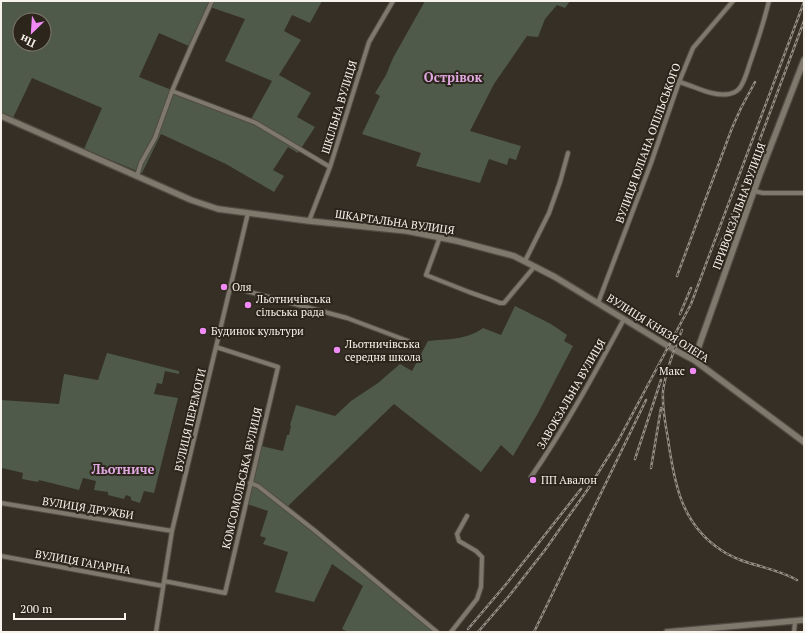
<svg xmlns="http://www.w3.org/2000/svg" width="805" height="633" font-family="'PT Serif',serif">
<rect width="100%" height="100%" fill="#362f25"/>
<path fill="#4f5a4a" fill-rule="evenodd" d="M1 1H322L310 23 292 15 284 31 301 40 279 75 311 93 297 117 315 127 298 153 288 147 273 170 284 176 274 192 226 164 161 134 142 173 84 149 102 108 32 78 13 118 1 113ZM210 7 245 19 225 61 272 81 250 121 139 77 159 33 191 47ZM20 20H44V44H20Z
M425 1H433L436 2 438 1H570L565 8 557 5 545 19 538 37 527 36 494 84 470 131 521 146 516 160 509 158 507 165 489 159 480 183 416 166 421 153 362 134 380 96 375 93 386 75 393 58Z
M515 306 551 324 567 335 564 341 573 346 537 415 513 456 501 445 481 472 394 404 286 508 437 632H348L342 629 363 586 332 564 314 602 275 592 288 552 263 544 266 538 260 536 268 511 247 504 261 446 283 451 287 435H289L291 426 290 425 296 405 335 416 351 401 378 383 400 364 412 371 428 341C447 339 467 340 483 328L501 335Z
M107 353 179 371V374L165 371 162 384 157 383 154 394 178 398 154 493 144 491 140 503 131 500V497L126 495 124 499 108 495V492L94 490 96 481 83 478 79 490 39 480 38 482 22 479 23 473 2 468 1 471V400L59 404 64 374 98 380Z"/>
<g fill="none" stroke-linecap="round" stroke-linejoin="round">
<defs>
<path id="minor" d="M679 82C695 86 712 97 729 94 734 93 739 90 741 86 746 78 748 68 751 60 758 40 764 21 769 1
M172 91 256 123 330 167
M137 176 141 163 155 138 172 91 191 47 212 1
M754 191 763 193H804
M309 221 330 167 369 42 393 1
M440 237 426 275 469 292 500 303H504L535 266
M525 261 549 213 560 182 568 153
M231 287 347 318 408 341
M598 303 651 163 679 82 693 48 733 1
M531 477C566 426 595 373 624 319
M250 483 258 486 314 530 437 632
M1 503 172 531
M1 556 163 586
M164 581 225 593 278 367 216 347
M156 632 172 531 248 213
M451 632 477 599 481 587 482 557 476 551 459 541 457 534 467 516
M794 632 795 622"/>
<path id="tertiary" d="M1 116 191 200 218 209 309 221 407 231 457 241 514 256 555 277 673 349 694 360 804 442
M694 360 760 174 804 60
M667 632 804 620"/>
</defs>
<use href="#minor" stroke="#514c43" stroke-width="6"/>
<use href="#tertiary" stroke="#514c43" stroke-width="8"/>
<use href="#minor" stroke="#7f786c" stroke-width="4"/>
<use href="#tertiary" stroke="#7f786c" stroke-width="5.5"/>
<defs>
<path id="rail" d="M719 246 725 233 804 21
M677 276 732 128 741 108 755 82
M680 314 691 288
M682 330C674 350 666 370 663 391 662 407 665 423 668 439 674 482 681 524 721 550 744 566 773 566 797 580
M635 459 661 380
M651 468 661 408
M468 629 507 583 581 489
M478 632 509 596 545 550 588 489 618 441 691 304 804 2
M534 632 646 400"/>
</defs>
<use href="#rail" stroke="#938d85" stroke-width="2.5"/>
<use href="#rail" stroke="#2b251b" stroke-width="1" stroke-dasharray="3" stroke-linecap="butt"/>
</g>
<g fill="#f08bf6" stroke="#2b251b" stroke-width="1.5">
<circle cx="224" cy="287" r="4"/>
<circle cx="248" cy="305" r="4"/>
<circle cx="203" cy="331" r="4"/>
<circle cx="337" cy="350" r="4"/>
<circle cx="693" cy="371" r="4"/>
<circle cx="533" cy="480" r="4"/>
</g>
<g text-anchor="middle" stroke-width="4" stroke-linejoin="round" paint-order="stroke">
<g font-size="11" fill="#f7f2ec" stroke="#2b251b">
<text transform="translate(339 107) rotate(-73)" y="4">ШКІЛЬНА ВУЛИЦЯ</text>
<text transform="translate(648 143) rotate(-70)" y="4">ВУЛИЦЯ ЮЛІАНА ОПІЛЬСЬКОГО</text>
<text transform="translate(739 206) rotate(-70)" y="4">ПРИВОКЗАЛЬНА ВУЛИЦЯ</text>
<text transform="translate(395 222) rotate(8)" y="4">ШКАРТАЛЬНА ВУЛИЦЯ</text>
<text transform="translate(658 328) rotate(32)" y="4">ВУЛИЦЯ КНЯЗЯ ОЛЕГА</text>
<text transform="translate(571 394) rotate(-60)" y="4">ЗАВОКЗАЛЬНА ВУЛИЦЯ</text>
<text transform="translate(190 420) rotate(-77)" y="4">ВУЛИЦЯ ПЕРЕМОГИ</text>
<text transform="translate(242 478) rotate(-77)" y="4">КОМСОМОЛЬСЬКА ВУЛИЦЯ</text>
<text transform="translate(88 508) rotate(9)" y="4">ВУЛИЦЯ ДРУЖБИ</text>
<text transform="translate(83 562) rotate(10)" y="4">ВУЛИЦЯ ГАГАРІНА</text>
</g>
<g font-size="11" fill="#f7f2ec" stroke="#2b251b" text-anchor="start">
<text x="232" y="291">Оля</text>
<text x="256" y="303">Льотничівська<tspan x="256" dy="13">сільська рада</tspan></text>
<text x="211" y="335">Будинок культури</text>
<text x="345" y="348">Льотничівська<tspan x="345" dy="13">середня школа</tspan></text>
<text x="685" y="375" text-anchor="end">Макс</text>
<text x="541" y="484">ПП Авалон</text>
</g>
<g font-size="13" font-weight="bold" fill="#e0a9e2" stroke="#2b251b">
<text x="453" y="82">Острівок</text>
<text x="123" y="474">Льотниче</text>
</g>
</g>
<rect width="805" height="633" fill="none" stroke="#f7f2ec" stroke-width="4"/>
<g transform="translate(32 32) rotate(205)"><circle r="19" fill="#2b251b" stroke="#7d776f"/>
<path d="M0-3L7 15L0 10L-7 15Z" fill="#f08bf6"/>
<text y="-6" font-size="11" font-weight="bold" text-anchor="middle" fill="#f7f2ec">Пн</text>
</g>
<path d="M14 613v6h111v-6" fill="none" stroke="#f7f2ec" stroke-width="2"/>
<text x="20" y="613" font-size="12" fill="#f7f2ec" stroke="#2b251b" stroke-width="3" paint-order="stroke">200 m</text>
</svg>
